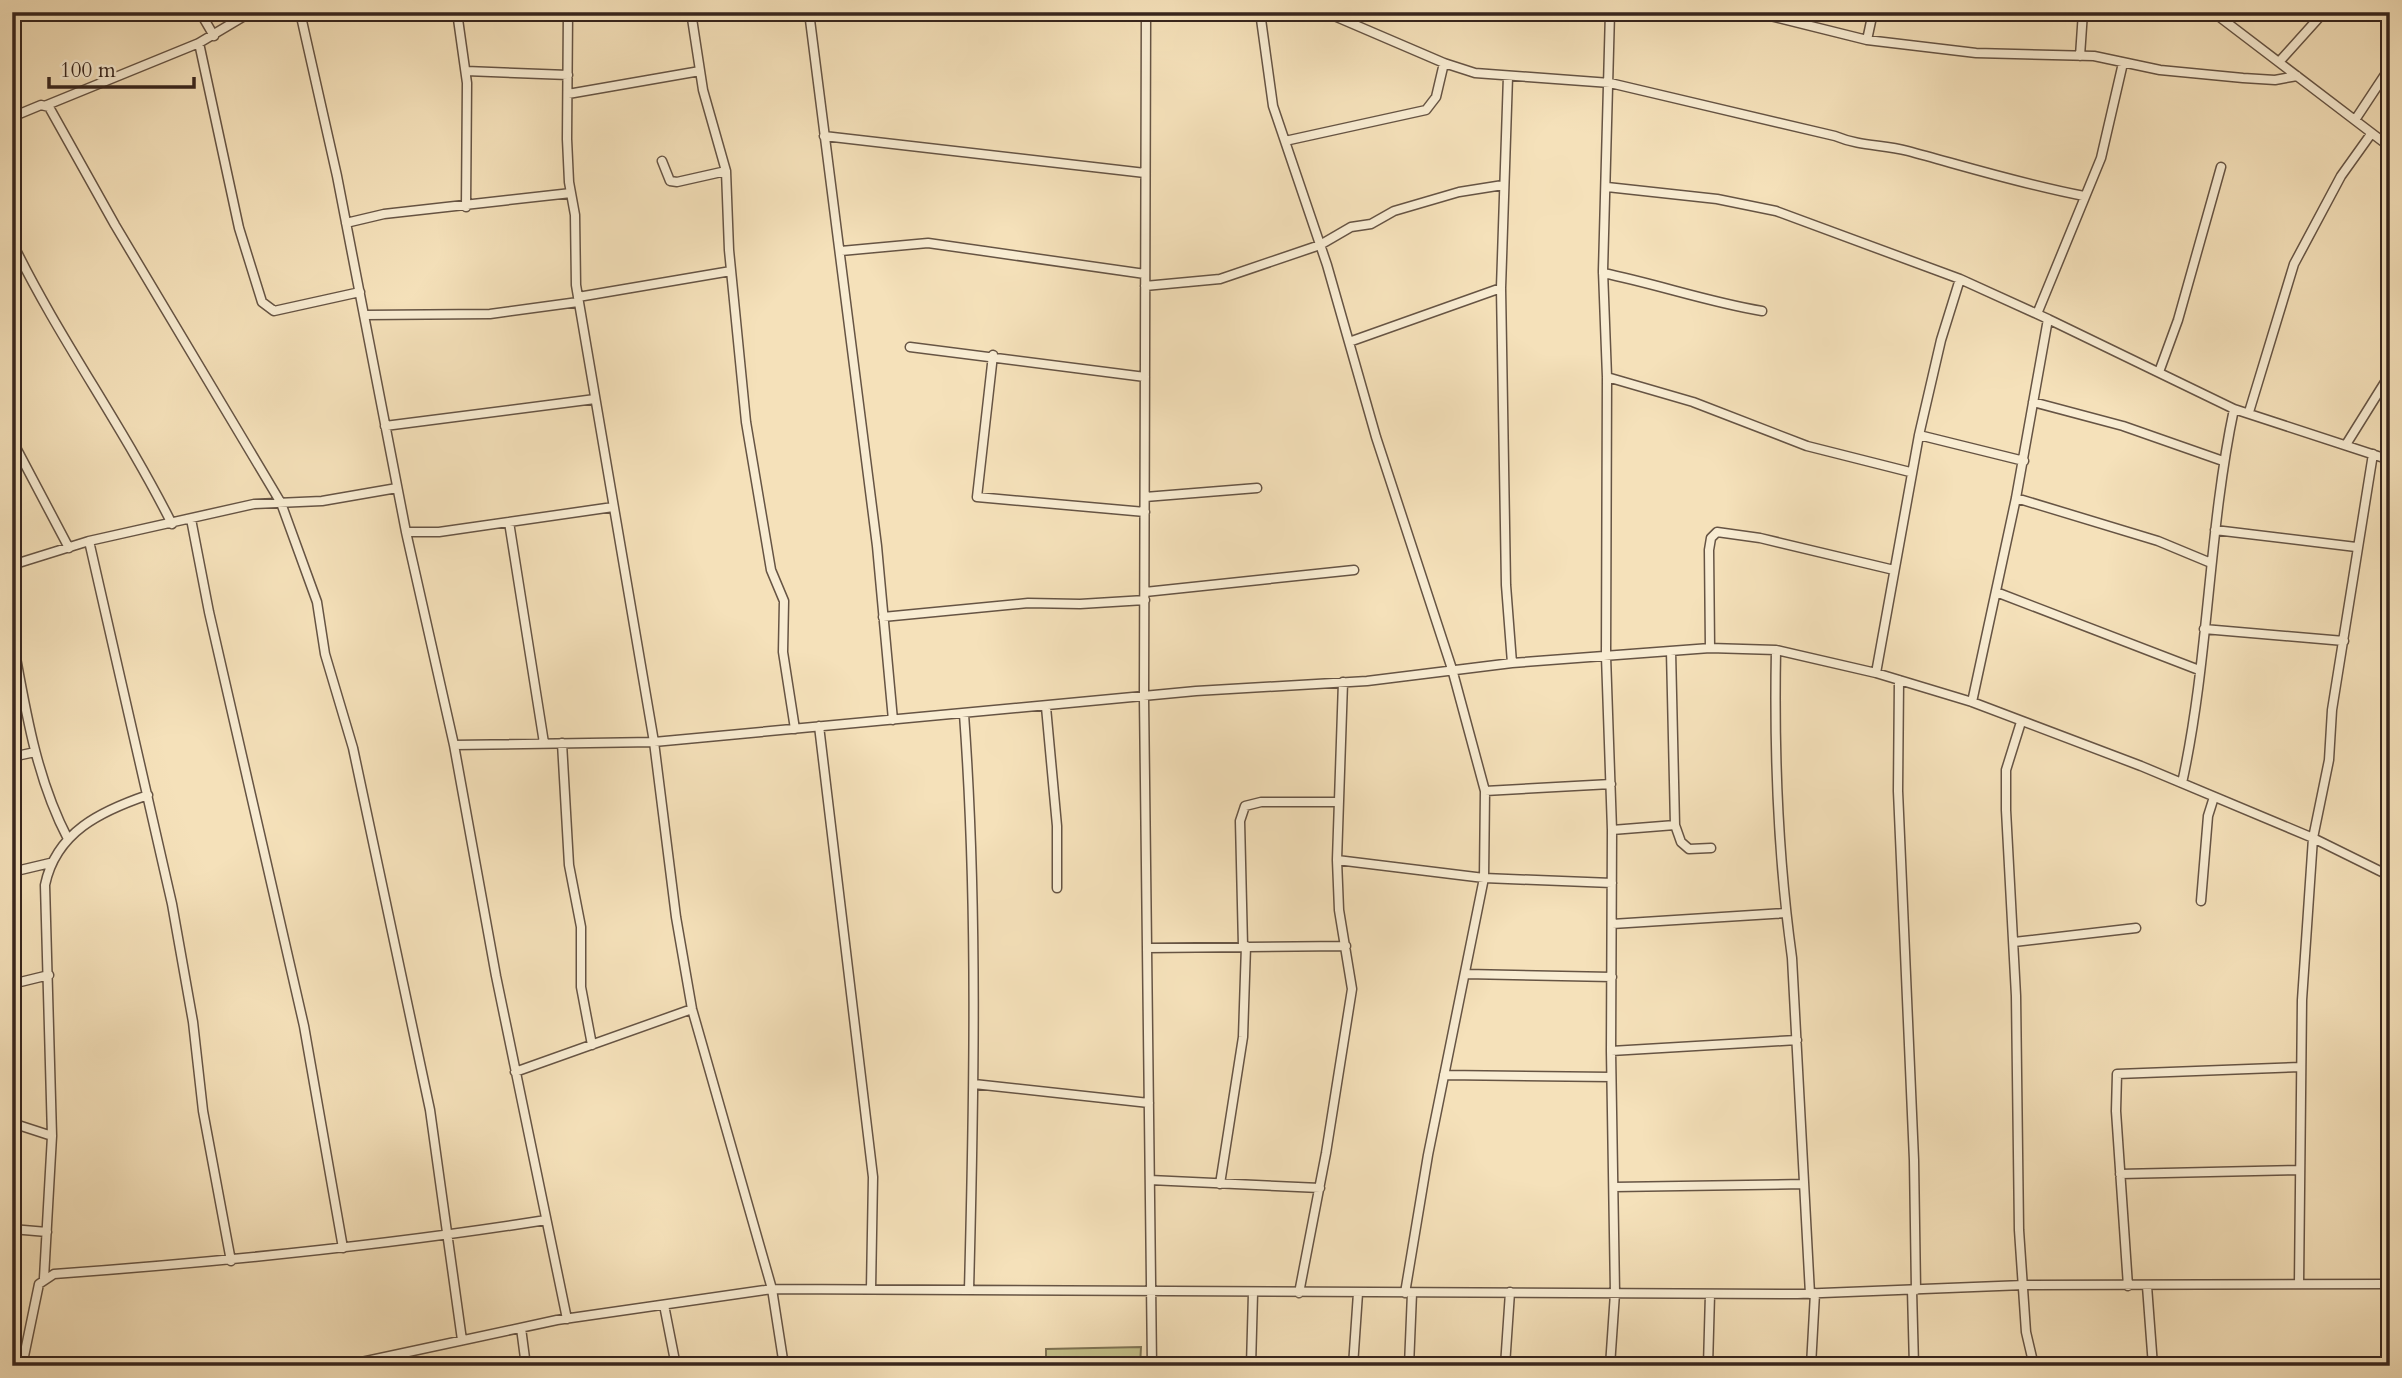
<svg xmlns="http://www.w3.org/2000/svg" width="2402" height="1378" font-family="Cardo,serif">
<rect width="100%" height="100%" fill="#f5e1ba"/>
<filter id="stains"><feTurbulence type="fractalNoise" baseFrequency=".00286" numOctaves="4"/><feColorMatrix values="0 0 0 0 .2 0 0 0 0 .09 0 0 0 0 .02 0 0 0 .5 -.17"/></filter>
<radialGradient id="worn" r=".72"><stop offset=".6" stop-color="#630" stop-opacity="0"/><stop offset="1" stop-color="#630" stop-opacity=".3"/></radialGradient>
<path fill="#c4c18a" stroke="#7e7354" stroke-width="2" d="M1141 1347 1140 1366H1046V1349Z"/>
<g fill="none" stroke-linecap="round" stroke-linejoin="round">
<defs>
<path id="minor" d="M200 12 214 36
M300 12 337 176 406 532 454 745 496 976 567 1319
M457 12 467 83 466 207
M568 12 567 139 569 182 575 215 576 285 654 742 676 917 692 1009 772 1289 784 1366
M691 12 703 90 726 171 729 250 746 422 771 570 784 601 783 652 795 729
M809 12 877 546 893 720
M1146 12 1144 698 1152 1366
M1260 12 1273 106 1327 265 1376 437 1452 669 1485 791 1484 878 1428 1155 1405 1293
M1325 12 1444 63 1475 73 1610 83 1835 136C1862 147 1881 144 1908 151 1967 167 2025 185 2084 196
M1610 12 1603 271 1607 377 1606 656 1612 830 1611 1051 1615 1293 1610 1366
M1754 12 1867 40 1976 53 2094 56 2160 70 2243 78 2275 80 2297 76
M2213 12 2390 147
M1867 40 1873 12
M199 43 239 228 262 302 274 311 360 292
M2080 56 2083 12
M2279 62 2324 12
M466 71 568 75
M1508 76 1501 288 1506 585 1512 663
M568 94 700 71
M47 105 199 43 251 12
M12 117 41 105 49 107 115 225 281 503 317 602 325 654 353 748 430 1110 462 1340
M2355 120 2390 67
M824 136 1145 173
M1285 141 1426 110 1436 97 1444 63
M662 161 670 181 677 182 726 171
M1607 187 1717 199 1776 211 1960 279 2048 319
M346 223 384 214 571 193
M12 242C59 339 123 426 172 524
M841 251 928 243 1145 274
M1603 273C1657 284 1708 302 1762 311
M1145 286 1220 279 1320 245 1351 227 1371 224 1394 211 1459 192 1503 185
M578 297 731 271
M2037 314 2101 158 2123 63
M365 315 490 314 578 302
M1349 342 1501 288
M910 347 1145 377
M993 355 977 497 1145 512
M2159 372 2178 320 2221 167
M1607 377 1693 402 1807 446 1910 472
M2033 402 2123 426 2223 461
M2249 412 2294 264 2341 176 2371 134
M385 426 595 399
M1919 435 1941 340 1960 279
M12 440 69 548
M2347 443 2390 374
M1145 497 1257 488
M2016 498 2158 541 2211 563
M191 519 209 612 304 1026 343 1248
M509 522 544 743
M2215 530 2356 547
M406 532H439L613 507
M89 541 172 904 193 1022 203 1111 231 1261
M12 565 89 541 254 504 322 501 397 488
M1145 592 1354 570
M1996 592 2199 670
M883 617 1028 603 1080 604 1145 600
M2204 629 2344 641
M12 636C25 706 35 776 68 839
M1710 648 1709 550 1711 538 1717 532 1760 538 1894 570
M1776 650C1774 752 1778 857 1792 958L1810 1294
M1671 651 1675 825 1681 842 1689 849 1711 848
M1876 673 1919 435 2024 461
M1899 680 1898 791 1914 1160 1916 1290
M1972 702 2016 498 2048 319 2234 409
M1046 707 1057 826V888
M964 714C978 906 974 1097 969 1290
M2021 722 2006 770V810L2016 996 2019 1230 2026 1332 2034 1366
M819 726 873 1177 871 1289
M562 743 569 865 581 927V987L592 1045
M454 745 654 742 1196 691 1367 681 1512 663 1710 648 1776 650 1876 673 1972 702 2141 766 2313 838 2390 876
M12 757 35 752
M2182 783C2209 660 2208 532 2234 409L2390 460
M1485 791 1611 784
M1612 830 1675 825
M1337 860 1484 878 1612 883
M12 872 50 863
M2201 901 2208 816 2214 797
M1612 924 1786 913
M2014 942 2136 928
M1243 946 1240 821 1245 806 1261 802H1339
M1147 948 1346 946
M1466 974 1612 977
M12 984 49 975
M1611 1051 1797 1040
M515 1072 692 1009
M1444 1075 1611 1077
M974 1084 1149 1103
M12 1123 52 1136
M2120 1174 2300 1170
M1150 1180 1320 1188
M1220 1184 1243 1037 1246 946
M1614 1187 1804 1184
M12 1229 47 1232
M44 1278 52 1136 45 885C56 832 101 811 148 795
M2299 1284 2302 1000 2313 838 2329 760 2332 710 2373 454
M2128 1286 2116 1111 2117 1074 2301 1067
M2147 1286 2153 1366
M1912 1290 1914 1366
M1299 1293 1326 1153 1352 989 1339 910 1337 860 1343 682
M664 1305 676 1366
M521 1328 526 1366
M22 1366 39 1284 54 1274C219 1262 382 1246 546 1220
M343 1366 557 1320 772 1289 1797 1294 2024 1285 2390 1284
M1251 1366 1253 1293
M1353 1366 1358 1293
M1409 1366 1412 1293
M1505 1366 1510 1292
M1708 1366 1710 1294
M1811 1366 1815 1293"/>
</defs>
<use href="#minor" stroke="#665444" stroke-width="11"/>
<use href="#minor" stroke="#f8ecd2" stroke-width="8"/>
</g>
<rect width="2402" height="1378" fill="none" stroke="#f5e1ba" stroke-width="42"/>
<rect x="14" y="14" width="2374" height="1350" fill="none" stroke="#37251d" stroke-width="3.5"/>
<rect x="21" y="21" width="2360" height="1336" fill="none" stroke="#37251d" stroke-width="2"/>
<path d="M49 77v10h145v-10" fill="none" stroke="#37251d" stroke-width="3.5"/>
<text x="60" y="77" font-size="21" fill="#37251d" stroke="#f8ecd2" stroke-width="5" paint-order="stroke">100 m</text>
<rect width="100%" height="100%" filter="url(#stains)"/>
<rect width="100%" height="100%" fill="url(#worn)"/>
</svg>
